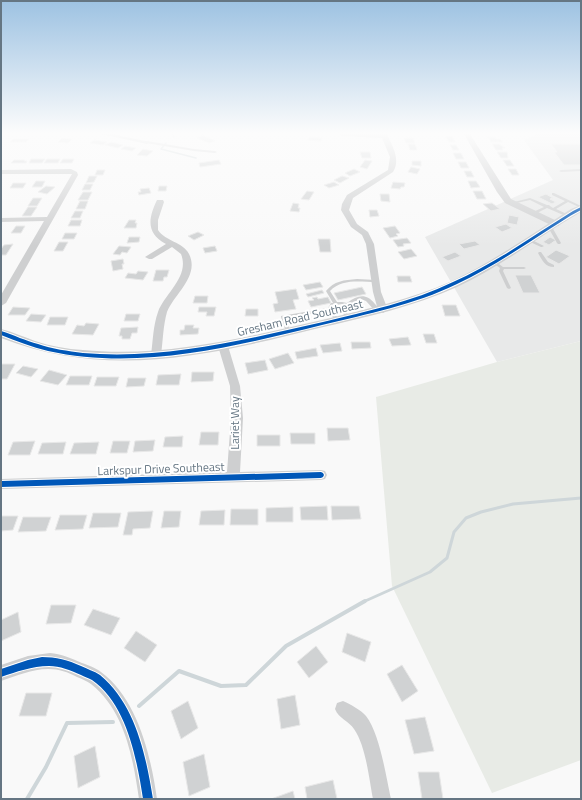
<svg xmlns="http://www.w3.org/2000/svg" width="582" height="800" font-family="'Titillium Web',sans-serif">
<rect width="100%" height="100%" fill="#f9f9f9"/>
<path fill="#e8e9e9" d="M537 134H581V341L497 362 425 237 553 180 524 140Z"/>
<path fill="#e8ebe6" d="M581 341V760L492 793 392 586 376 397 497 362Z"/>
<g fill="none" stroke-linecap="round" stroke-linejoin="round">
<path stroke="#ced6d9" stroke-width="1.5" d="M173 134 174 137
M166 143 161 149 196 158"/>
<path stroke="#ced6d9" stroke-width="3" d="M363 602 430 572 447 558 454 532 466 518 481 512 513 504 581 498"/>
<path stroke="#ced6d9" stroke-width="4" d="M139 706 179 671 221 686 246 685 286 646 365 601
M27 799 46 767 67 723 113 722"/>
</g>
<path fill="#d0d2d3" stroke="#e8e8e8" d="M203 135 215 141 209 143 197 138Z
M445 136H452L455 142H449Z
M309 137 322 138 321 141 308 140Z
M488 137H495L496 139H500L503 142H491Z
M62 138 72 139 68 143 58 142Z
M404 138H413L415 143H406Z
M13 139H29L26 142H10Z
M94 140 107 142 103 145 90 143Z
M111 142 123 145 118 148 105 145Z
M408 144H415L417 150H410Z
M492 144H499L505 148H502L503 150H496Z
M551 144H581V165H564L554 152H557Z
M450 145H456L459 150H453Z
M125 146 136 148 132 151 121 149Z
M143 149 153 151 147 156 137 155Z
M360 152H370L371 158H362Z
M497 152H507L508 158H501Z
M453 153H461L464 159H456Z
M31 159H45L42 163H29Z
M47 159H60L58 163H44Z
M63 159H74L72 163H60Z
M14 160H25L24 161H27L26 163H11Z
M219 160 221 164 200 167 199 163Z
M365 160 372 161 367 169 360 167Z
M503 160H510L514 166H507Z
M412 161H421V166L412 165Z
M458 162H466L469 168H461Z
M411 167 420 169 417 174 408 172Z
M354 169 360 172 350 176 345 173Z
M508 169H516L519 175H512Z
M97 170H105L103 175H95Z
M464 171H471L474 177H467Z
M89 176H97L94 182 86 183Z
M342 176 349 178 340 183 334 180Z
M36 181H45L42 187H32Z
M468 181H476L480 187 471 188Z
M334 182 339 185 329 188 324 185Z
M393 182 405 183 404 187H401L400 189 391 188Z
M13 183H26L23 188H10Z
M85 184H93L90 190H82Z
M46 186 55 187 47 194 38 192Z
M159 186H167L166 191H158Z
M149 188 151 193 139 195 138 192H141L140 189Z
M307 191 314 192 309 200 301 199Z
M473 191H482L486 199H477Z
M83 192H92L88 200H78Z
M380 194H389L390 202 381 201Z
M546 194 553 198 550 199 556 202 552 204 538 197Z
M33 198H42L37 206H28Z
M80 201H88L85 209H76Z
M293 203 299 204 298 208H300L299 212 290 211Z
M492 203 500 209 491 211 483 204Z
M28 207H37L31 216H22Z
M369 210H377L379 216 370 217Z
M75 211H83L80 218H71Z
M509 215 519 217 517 225 507 223Z
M71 220H82L80 226H68Z
M129 220H136L135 223H137L136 228H124Z
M506 224 512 228 502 232 495 227Z
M16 226H25L21 233H11Z
M395 226 400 233 396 234 398 236 390 238 383 228Z
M198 232 204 235 194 240 188 236Z
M65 233H77L74 239H62Z
M129 237H140L139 242 127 243Z
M550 237 556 240 549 245 543 242Z
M407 238 411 243 403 244 404 246 398 247 393 240Z
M318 239H330L331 252H320Z
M475 241 480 245 464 249 459 244Z
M59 242H68L63 251H54Z
M13 244 6 255H1V249L4 245Z
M119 246 131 247 127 253 122 252 120 255 113 254Z
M215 246 217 251 205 253 203 248Z
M411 249 417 256 404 259 398 252Z
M556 250 570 256 559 264 546 257Z
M455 252 461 256 448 261 442 257Z
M123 259 124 264H122L123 269 113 271 111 261Z
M156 270H169L167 277H164L163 281H153Z
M138 271 148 272 143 280 125 278 128 273 136 274Z
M515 275H531L540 293H523Z
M397 276H410L412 282H398Z
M320 282 323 287 306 290 303 285Z
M362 287 366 294 338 300 334 293Z
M296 289 299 299 293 300 296 309 275 312 273 304 278 303 275 292Z
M322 290 324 293 308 297 306 294Z
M195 296H208L207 303H193Z
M317 297 318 299 328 297 331 303 311 307 308 301 314 300 312 298Z
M442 305H456L460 316H445Z
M13 307 30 308 25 315H8Z
M199 307H216L214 316H206L207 312H198Z
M246 309H258V316H245Z
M31 314 46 315 41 322 26 321Z
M126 314H140L138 321H124Z
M50 317H68L65 325H47Z
M86 323 99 324 93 335 72 334 77 325 84 326Z
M185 325H194L193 328H199L198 334 180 335V330H184Z
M138 327 137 333H132L130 339H122V336H119L121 328Z
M423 334H434L437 343H426Z
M408 337 411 345 392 346 389 339Z
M351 342H370L371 348 352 349Z
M340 343 342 351 323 353 320 345Z
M316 348 318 356 297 359 295 352Z
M288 353 294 363 275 369 269 359Z
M265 360 268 370 248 374 245 363Z
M1 364H15L7 379H1Z
M23 366 38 369 31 377 16 373Z
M49 370 67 375 58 385 40 381Z
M192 372H214L213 381 191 382Z
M181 374 179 385H156L158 375Z
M70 376H92L89 385H66Z
M97 377H119L116 386H94Z
M128 378H146L144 386 126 387Z
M327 428H348L350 440 328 441Z
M201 432H219L218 445H199Z
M290 433H315V444H291Z
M257 435H280V446H257Z
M183 436 182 447H163L165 437Z
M155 440 153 451 133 452 135 441Z
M35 441 30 455H8L13 442Z
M113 441H130L127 453H110Z
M66 442 63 454H38L42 443Z
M99 442 96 454H70L74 443Z
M327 506 328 520H301L300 507Z
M331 506H359L361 519 332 520Z
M293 507V522H266V508Z
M231 509H258V525H230Z
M225 510 224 525H199L201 511Z
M153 511 150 528 133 529 132 535H123L128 512Z
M164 511H181L179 527 161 528Z
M93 513H121L118 527 89 528Z
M60 515H87L83 529 55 530Z
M1 516H18L13 530 1 531Z
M23 517H51L46 531 18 532Z
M51 605H76L71 623 46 624Z
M93 609 120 618 111 635 84 625Z
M18 612 21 632 1 641V620Z
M136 631 157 645 145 662 124 648Z
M347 633 371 642 365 662 342 652Z
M316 646 328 662 309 678 297 662Z
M402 665 418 691 402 702 387 674Z
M26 693H52L46 716H19Z
M295 695 300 725 281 729 277 699Z
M188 701 198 728 181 739 171 711Z
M425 717 434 751 414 754 405 720Z
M95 746 100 777 78 788 74 756Z
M204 754 210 787 189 796 183 762Z
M418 772H439L443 799H422Z
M333 780 337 799H307L305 787Z
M293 791 295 799H271Z"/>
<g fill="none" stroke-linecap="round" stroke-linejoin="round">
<path fill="#cecfd0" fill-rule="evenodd" d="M147 141 194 149 215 151 217 152 215 153 194 151 146 143V141Z
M581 169V171L561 172 559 171 561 170Z
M552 193H554L581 206V208L568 202 556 209 569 215V217H568L547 208 535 214H533V212L544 207 530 200 512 204 510 203 530 198 547 205H549L550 206 553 208 565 201 552 195Z
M549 226 552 227 561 243 560 244H558L557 243 548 227Z
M528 239H530L544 246 542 247H541L528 241Z
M539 252H541L548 262 554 265V267C545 267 542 260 538 253Z
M493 261H495L503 267H524L526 268 524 269H504L503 271 511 288 509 289 507 288 499 271 500 268 493 263Z
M357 279 376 280 378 281 376 282C361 282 342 278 330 291L337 302H342L347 303C358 295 366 293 375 304 378 307 379 309 380 312H376L366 301 361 299C353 301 350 306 347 313L350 318V319H346L343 313 345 306 342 304 335 305 332 309 339 320V321H335L329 311 286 318 290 331 288 333 286 332 281 317V316L328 308 331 303H333L326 291C334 281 344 280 357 279Z"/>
<path fill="#cecfd0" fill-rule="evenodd" d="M101 134H112L150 142 147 144Z
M339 134H387C392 146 401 159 393 172L353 198 349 210 357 224 368 232 374 244 381 292 388 310 383 313 378 310 373 292 366 244 362 235 351 227 341 210 342 204 347 195 388 170 390 157 382 138 342 136Z
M464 134H470L511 199 559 222V226H553L505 203 497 192Z
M71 169 77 172 78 175 6 303 1 306V295L44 221 1 222V218L47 217 72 174H1V170Z
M157 200H163L164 202 158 220V230C165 241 183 242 189 254 200 276 174 294 167 312 163 326 163 341 161 355L160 358H152L151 355C153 341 153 326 158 312 165 293 190 277 181 254L172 247 152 259H149L145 257 166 244C146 233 148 219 157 200Z
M223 343 228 346 240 386 243 418 240 472 321 470 325 471 327 475 325 479 321 480 1 489V479L227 472 231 418 230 386 218 346Z
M50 653C61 654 71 658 82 663 88 665 96 668 101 672 138 699 151 757 157 799H139C133 758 125 711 91 684 87 681 82 679 77 677 68 672 59 669 48 669 32 669 16 676 1 681V665L28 656Z
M343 701C350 704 361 710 366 716 380 734 386 777 391 799H373C369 779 366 746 354 729 349 721 339 719 335 709L337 703Z"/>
<path fill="#cecfd0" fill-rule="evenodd" d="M581 205V212C539 236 501 267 457 287 413 307 366 317 319 328 211 355 108 380 1 338V329C13 332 24 337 35 341 50 346 67 349 83 350 163 358 243 338 322 320 366 309 410 300 452 281 494 261 532 234 571 209Z"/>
<defs>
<path id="cycleway" d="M581 207V210C567 217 555 226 542 234 514 252 487 270 457 284 414 305 367 314 322 325 233 347 139 371 48 351 32 347 16 341 1 335V331C14 335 26 341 38 344 52 349 68 351 83 353 164 360 244 340 323 322 367 311 412 302 453 282 496 263 534 235 573 211Z
M321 472 323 473 324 475 323 477 321 478 1 487V481Z
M42 657C56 657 68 660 81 666 87 669 94 671 100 675 136 705 146 756 153 799H143C137 760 127 704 92 680 89 678 84 677 81 675 70 670 60 666 49 666 32 666 16 672 1 677V669L28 660Z"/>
</defs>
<use href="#cycleway" stroke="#fff" stroke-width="2"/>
<use href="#cycleway" fill="#0057b8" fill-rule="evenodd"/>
</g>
<linearGradient id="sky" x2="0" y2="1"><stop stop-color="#9dc2e2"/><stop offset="0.54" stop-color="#fcfcfc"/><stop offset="1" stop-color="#fcfcfc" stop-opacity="0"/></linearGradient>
<rect width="582" height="246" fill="url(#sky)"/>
<g text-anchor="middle" stroke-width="4" stroke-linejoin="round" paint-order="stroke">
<g font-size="12" fill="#657683" stroke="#fff">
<text transform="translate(300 318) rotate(-13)" y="4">Gresham Road Southeast</text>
<text transform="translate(235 423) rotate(-90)" y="4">Lariet Way</text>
<text transform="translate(161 469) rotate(-2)" y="4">Larkspur Drive Southeast</text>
</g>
</g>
<rect width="582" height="800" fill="none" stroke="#657683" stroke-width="4"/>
</svg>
